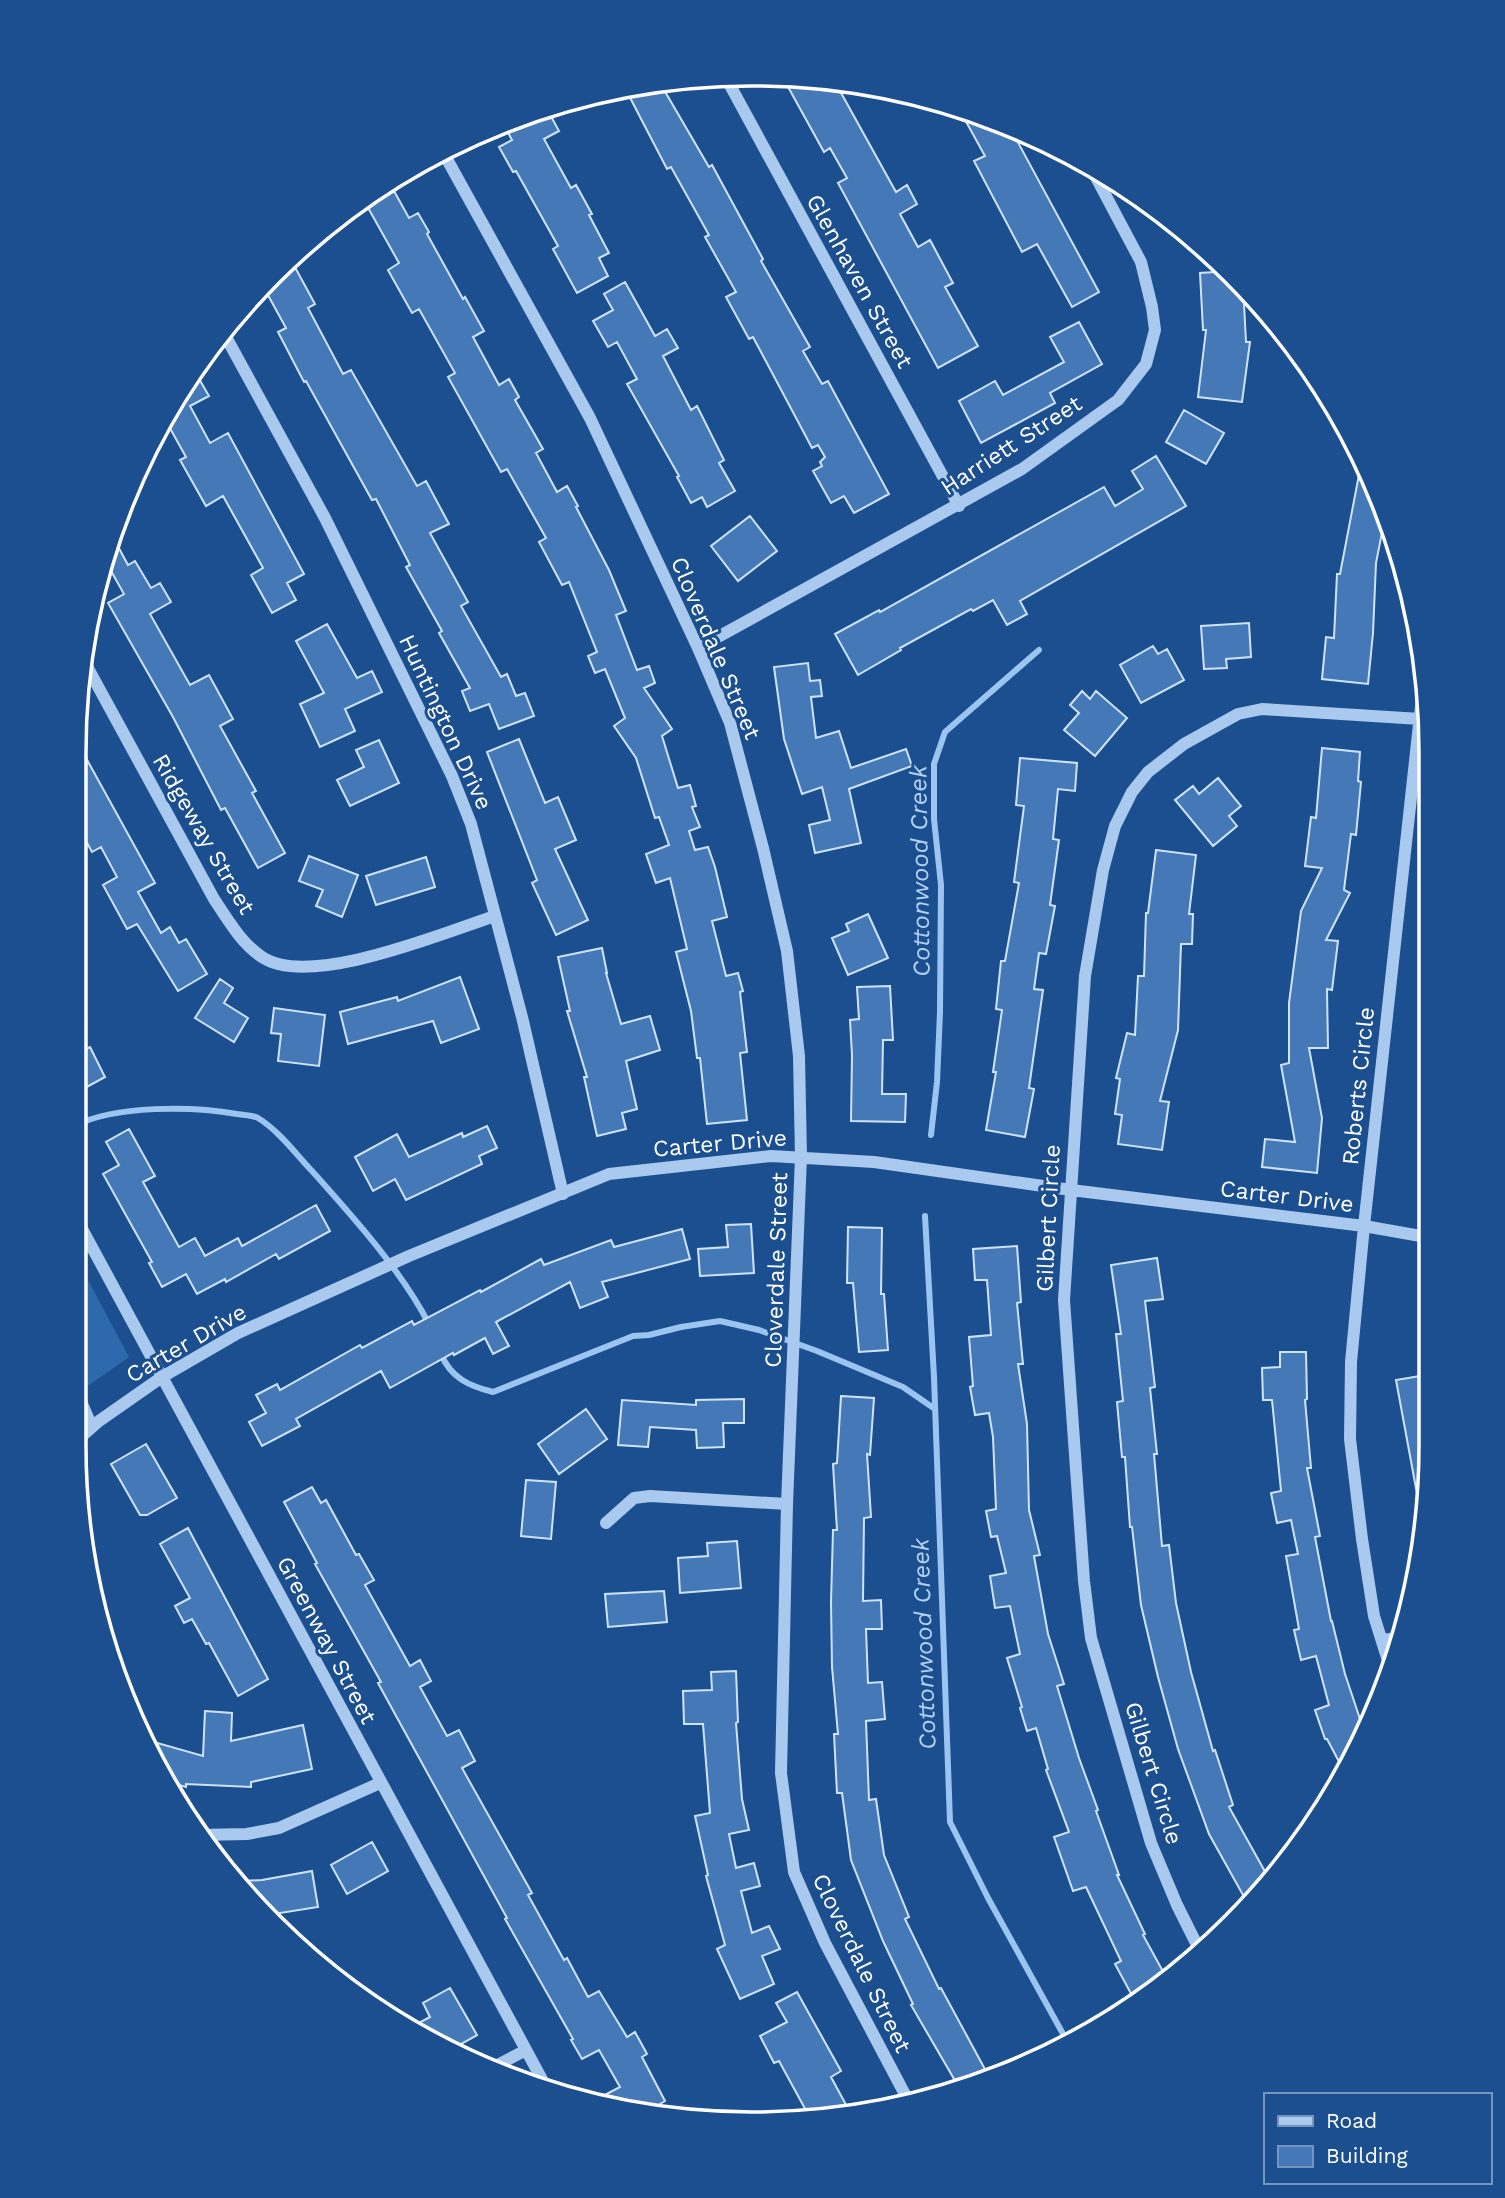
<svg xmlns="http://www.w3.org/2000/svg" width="1505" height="2198" font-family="'Work Sans',sans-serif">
<rect width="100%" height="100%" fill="#1b4f8f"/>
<path fill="#2e69ad" d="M74 1254 129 1357 82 1390 74 1400Z"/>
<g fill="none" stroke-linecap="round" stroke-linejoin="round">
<path stroke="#9cc4f0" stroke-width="6" d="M74 1126C116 1105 192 1106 237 1114 244 1115 253 1115 258 1118 279 1131 295 1153 312 1171 353 1217 401 1270 429 1324
M931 1135 937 1082 940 1012 941 885 934 819V764L945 732 1039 650
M925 1216 934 1377 950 1822 988 1898 1068 2043
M441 1354C451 1378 469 1386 493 1392L633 1336 649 1335 681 1327 720 1321 759 1330 817 1351 903 1387 935 1409"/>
</g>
<path fill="#4478b7" stroke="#cfe3fa" stroke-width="2" d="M782 76 835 82 896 192 907 185 917 204 900 214 918 247 930 240 953 283 945 287 978 346 938 368 838 183 847 178 830 148 824 152Z
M660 83 709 167 712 165 763 259 761 261 810 347 803 351 822 384 828 381 889 494 854 513 844 496 831 503 813 471 822 466 820 462 825 457 818 445 812 448 753 337 749 339 726 297 736 292 705 237 709 235 671 167 667 169 624 86Z
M547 109 559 131 544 139 571 188 576 185 592 214 589 215 609 253 599 258 608 276 577 293 553 249 558 246 516 171 513 172 499 147 512 140 504 125 517 118Z
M959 109 1008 124 1099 292 1072 307 1037 244 1022 252 974 161 985 156Z
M394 191 409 218 418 213 429 232 427 234 463 299 465 297 484 331 473 337 499 385 509 379 519 397 515 400 543 449 536 453 557 492 567 486 578 506 576 507 609 570 626 611 616 615 637 670 649 666 655 683 644 688 672 729 662 736 678 788 690 785 696 806 692 807 700 827 689 831 695 850 708 847 715 867 727 917 712 921 726 976 738 973 743 991 740 992 747 1052 740 1053 747 1120 707 1124 700 1058H697L691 1011 676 952 687 949 670 878 656 883 646 854 669 845 659 817 655 818 636 758 614 726 625 718 605 669 595 673 588 656 597 652 569 582 562 585 539 542 546 538 507 469 501 472 448 377 455 373 419 309 412 313 388 270 399 263 367 206Z
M290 258 315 304 308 308 343 374 351 370 417 486 426 481 449 524 430 533 468 602 461 606 501 677 507 674 516 696 525 693 534 716 499 729 489 704 470 711 462 691 470 688 439 633 442 631 406 567 410 565 376 499 372 500 306 381 304 382 278 332 286 328 263 286 272 273Z
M1231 271 1243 285 1246 342H1250L1242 402 1198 397 1206 330H1203L1200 273Z
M625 282 655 336 667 329 678 348 663 356 691 410 697 406 724 460 719 463 735 491 707 507 702 497 691 503 677 477 679 476 627 384 637 379 617 342 608 347 593 321 613 310 604 294Z
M1079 322 1102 364 1050 393 1055 403 981 443 959 401 995 381 1003 395 1064 362 1050 337Z
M198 377 209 396 190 406 210 443 228 433 304 574 287 583 296 600 272 613 251 575 263 568 223 496 206 506 180 460 186 457 166 421Z
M1184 410 1224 433 1206 464 1166 442Z
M1156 456 1186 506 1020 601 1027 614 1007 625 993 600 973 611 971 609 900 648 901 650 858 675 835 634 879 610 880 612 1104 487 1115 506 1143 489 1132 471Z
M1362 459 1380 492 1386 512 1376 563 1373 633 1368 684 1322 679 1326 637 1334 638 1337 574H1340Z
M750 516 777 551 738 581 711 546Z
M114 539 128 565 135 561 151 588 160 583 171 602 150 614 190 685 209 675 233 719 220 726 256 791 252 793 285 853 258 868 225 808 221 810 173 717 108 603 124 594 106 562Z
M1249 623 1251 657 1226 659 1227 668 1204 669 1201 626Z
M327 624 357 678 372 671 382 692 345 709 355 731 320 747 300 704 324 693 296 641Z
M1153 646 1158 654 1167 649 1184 680 1141 703 1120 665Z
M808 663 810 681 820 680 822 696 811 697 816 738 839 731 851 768 906 749 912 766 849 789 861 843 815 853 809 825 830 820 822 787 802 794 784 739 774 667Z
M1082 691 1090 699 1096 691 1127 718 1095 756 1064 730 1079 713 1070 705Z
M75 738 155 883 138 892 161 933 170 927 179 943 186 939 207 974 178 991 137 924 127 929 103 885 117 877 101 847 92 852 74 819Z
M519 739 545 803 558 797 576 840 555 849 588 920 556 935 532 883 537 880 487 752Z
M379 740 399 783 350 806 337 780 364 767 356 750Z
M1322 748 1360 752 1358 781 1361 782 1356 835 1351 834 1344 890 1350 893 1326 940 1338 941 1332 990 1327 989 1328 1048H1309L1322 1118 1317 1173 1262 1167 1265 1139 1295 1142 1281 1065 1289 1063V1003L1301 911 1322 868 1305 866 1311 817 1316 818Z
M1020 758 1077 763 1075 791 1058 789 1053 839 1059 840 1050 905 1055 906 1046 954 1039 953 1034 989 1043 990 1029 1088 1034 1089 1025 1137 986 1130 996 1072H993L1002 1010 996 1009 1001 961H1005L1019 883 1014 882 1024 806 1016 805Z
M1218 778 1241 806 1229 816 1237 826 1213 846 1175 800 1193 786 1199 794Z
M1156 850 1196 855 1189 914H1193L1192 944H1181L1178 1030 1160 1101 1169 1102 1162 1150 1118 1144 1122 1115 1115 1114 1120 1079 1116 1078 1127 1033 1135 1035 1138 976H1144L1146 913H1148Z
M309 856 358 875 342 917 316 906 323 890 299 881Z
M426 857 435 887 376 905 366 876Z
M868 914 888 958 848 975 832 938 849 931 846 924Z
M602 948 607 973H606L621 1024 650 1016 660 1050 626 1061 637 1109 622 1113 626 1129 597 1136 584 1077H587L567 1011H570L558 957Z
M460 977 479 1029 441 1043 433 1021 348 1044 340 1012 397 997 398 1001Z
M220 979 233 988 224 1003 248 1018 234 1042 195 1018Z
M890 986 893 1040H883L882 1094H906L905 1122 851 1121 852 1055 850 1020 859 1019 857 987Z
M274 1008 325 1015 319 1066 278 1061 281 1034 271 1033Z
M90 1047 105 1077 74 1094V1055Z
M487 1126 497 1148 479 1156 482 1164 406 1200 395 1179 373 1191 355 1157 397 1134 409 1157 462 1133 463 1137Z
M129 1129 155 1176 143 1182 179 1247 195 1238 205 1256 238 1238 242 1246 316 1205 330 1231 279 1259 276 1254 226 1282 225 1279 197 1294 186 1274 162 1287 149 1263 152 1262 103 1174 119 1165 106 1142Z
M751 1224 754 1273 700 1276 698 1249 728 1247 726 1225Z
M848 1227 882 1228 881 1294H884L888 1350 859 1352 853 1283H847Z
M682 1229 690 1259 602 1282 608 1297 580 1308 570 1282 496 1322 509 1346 493 1354 485 1338 454 1355 453 1353 390 1388 381 1371 296 1419 300 1426 262 1446 249 1422 266 1413 256 1395 277 1384 280 1390 360 1345 362 1348 412 1321 414 1325 480 1290 481 1292 541 1259 544 1265 611 1240 614 1247Z
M1017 1246 1021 1302 1017 1303 1023 1364H1018L1027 1424 1029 1510 1040 1555 1034 1556 1048 1634 1064 1684 1057 1686 1079 1758 1098 1810 1096 1811 1119 1875H1117L1145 1934 1143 1935 1166 1977 1135 2001 1115 1964 1121 1961 1086 1887 1073 1891 1054 1837 1069 1832 1046 1770 1048 1769 1036 1728 1027 1731 1020 1708 1022 1707 1007 1658 1020 1654 1010 1606 995 1608 990 1576 1006 1573 997 1536 991 1537 986 1511 996 1509 993 1437 989 1413 975 1415 970 1387 973 1386 969 1337 991 1335 987 1280H975L973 1249Z
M1157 1258 1163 1299 1145 1301 1155 1387 1150 1388 1157 1454H1154L1162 1546 1169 1545 1176 1603 1191 1672 1213 1751 1215 1750 1233 1805 1229 1807 1268 1877 1248 1904 1209 1834 1178 1749 1158 1677 1141 1605 1132 1527H1130L1125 1457H1122L1117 1402 1123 1401 1116 1334H1121L1111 1265Z
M1280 1352H1306L1307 1399 1305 1400 1311 1468H1307L1320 1536 1315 1537 1331 1621H1332L1345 1674 1365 1734 1361 1746 1344 1771 1327 1739H1325L1315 1710 1329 1705 1316 1656 1301 1660 1294 1630 1299 1629 1286 1556 1298 1554 1291 1520 1277 1523 1271 1493 1281 1491 1272 1400H1263L1262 1368 1280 1367Z
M1432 1374V1446L1425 1510H1420L1396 1380Z
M841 1396 874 1398 870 1455 867 1454 871 1517 864 1518 863 1601 881 1600 882 1629H866L868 1683 882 1682 885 1719 866 1721 869 1800 876 1799 884 1855 909 1917 905 1919 939 1989 941 1988 987 2073 957 2084 911 2005 913 2004 883 1941 851 1860 842 1793H837L834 1734H838L832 1667 831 1602 833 1530H837L833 1464 837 1463Z
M744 1399V1423H723L724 1447 697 1448 696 1430 650 1427 648 1447 618 1445 622 1400 696 1405V1400Z
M586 1409 607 1439 559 1474 538 1444Z
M146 1444 177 1498 147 1515H140L111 1464Z
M526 1480 556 1482 551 1539 521 1536Z
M312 1487 321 1503 326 1500 356 1555 359 1554 374 1580 365 1585 410 1666 420 1660 431 1681 420 1687 447 1736 459 1730 475 1761 462 1768 532 1893 528 1895 564 1960 567 1958 588 1997 599 1991 627 2037 635 2032 647 2054 642 2057 665 2101 650 2110 599 2098 620 2087 599 2050 582 2059 571 2040 573 2039 505 1919 507 1918 378 1683 381 1682 315 1564 317 1563 284 1502Z
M188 1528 268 1679 238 1696 209 1643 206 1644 192 1619 184 1623 175 1606 190 1598 160 1544Z
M737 1541 741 1588 680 1593 678 1558 708 1556 707 1543Z
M664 1591 667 1622 608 1627 605 1594Z
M736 1671 738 1722 736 1723 742 1799 749 1830 729 1834 736 1868 754 1863 760 1886 741 1891 752 1933 769 1926 780 1949 762 1956 774 1984 740 1999 717 1949 725 1945 706 1876 708 1875 695 1816 710 1813 703 1724H684L683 1691 712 1690 711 1672Z
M205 1711 232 1713 231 1741 303 1725 312 1769 251 1782V1787L186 1784V1787L168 1782 147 1740 203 1756Z
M372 1842 388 1871 347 1894 331 1865Z
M312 1871 318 1907 274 1914 242 1881 262 1880Z
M450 1988 477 2035 452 2049 413 2026 430 2017 423 2003Z
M797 1992 841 2071 831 2077 851 2114 809 2116 779 2061 774 2063 760 2036 787 2022 776 2003Z"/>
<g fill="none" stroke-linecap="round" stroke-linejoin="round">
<path stroke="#a9c9ee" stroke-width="12" d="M725 76 959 506
M443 152 590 418 698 648 730 723 763 848 787 951 799 1056 801 1157 787 1504 781 1773 794 1872 825 1943 909 2102
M226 337 325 518 452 776 471 824 522 1017 563 1194
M698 648 1022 469 1118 400 1146 364 1155 330 1152 307 1141 262 1090 166
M83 659 214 899C228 920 241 943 262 957 309 989 443 933 495 916
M74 1214 545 2085
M74 1385 92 1427
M74 1443 99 1421 162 1377 238 1333 409 1256 609 1174 771 1156 874 1162 1071 1190 1364 1226 1432 1238
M606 1523 634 1498 650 1496 787 1504
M1382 1640 1398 1638
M1389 1664 1374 1616 1362 1539 1350 1439 1351 1362 1364 1226 1424 679
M199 1835 247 1834 279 1828 380 1783
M1200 1951 1177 1905 1151 1843 1091 1638 1084 1581 1064 1300 1085 976 1103 870 1115 826 1132 792 1148 772 1184 744 1238 714 1262 709 1420 719
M488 2070 526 2050"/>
</g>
<g text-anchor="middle" stroke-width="6" stroke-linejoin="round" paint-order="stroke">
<g font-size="23" fill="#fff" stroke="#1b4f8f">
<text transform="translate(860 281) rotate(61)" y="8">Glenhaven Street</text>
<text transform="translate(1011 445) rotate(-33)" y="8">Harriett Street</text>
<text transform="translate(716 648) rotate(67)" y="8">Cloverdale Street</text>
<text transform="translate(446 722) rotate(65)" y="8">Huntington Drive</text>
<text transform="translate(204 834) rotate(60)" y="8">Ridgeway Street</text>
<text transform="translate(1358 1086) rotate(-84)" y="8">Roberts Circle</text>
<text transform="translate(720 1143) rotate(-5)" y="8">Carter Drive</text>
<text transform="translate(1287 1196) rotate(7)" y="8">Carter Drive</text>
<text transform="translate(1048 1218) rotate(-87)" y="8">Gilbert Circle</text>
<text transform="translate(776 1270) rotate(-88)" y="8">Cloverdale Street</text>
<text transform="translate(186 1343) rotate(-30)" y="8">Carter Drive</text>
<text transform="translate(327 1640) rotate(62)" y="8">Greenway Street</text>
<text transform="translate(1154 1773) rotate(73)" y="8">Gilbert Circle</text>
<text transform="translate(862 1963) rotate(64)" y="8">Cloverdale Street</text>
</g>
<g font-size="24" font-style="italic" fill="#b5d3f5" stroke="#1b4f8f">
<text transform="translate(920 871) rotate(-91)" y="8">Cottonwood Creek</text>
<text transform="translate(924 1644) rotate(-92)" y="8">Cottonwood Creek</text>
</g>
</g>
<path d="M0 0H1505V2198H0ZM752 86H753A666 666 0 0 1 1419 752V1446A666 666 0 0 1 753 2112H752A666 666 0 0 1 86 1446V752A666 666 0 0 1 752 86Z" fill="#1b4f8f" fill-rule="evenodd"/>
<path fill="none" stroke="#fff" stroke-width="3.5" d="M752 86H753A666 666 0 0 1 1419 752V1446A666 666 0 0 1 753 2112H752A666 666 0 0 1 86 1446V752A666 666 0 0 1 752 86Z"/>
<rect x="1264" y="2093" width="228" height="91" fill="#1b4f8f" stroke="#7695bc" stroke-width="2"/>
<rect x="1278" y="2116" width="35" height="10" fill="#a9c9ee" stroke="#7695bc" stroke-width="2"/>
<text x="1326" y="2128" font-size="21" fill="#ffffff">Road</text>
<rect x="1278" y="2146" width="35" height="21" fill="#4478b7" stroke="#7695bc" stroke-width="2"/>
<text x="1326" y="2163" font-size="21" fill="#ffffff">Building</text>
</svg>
